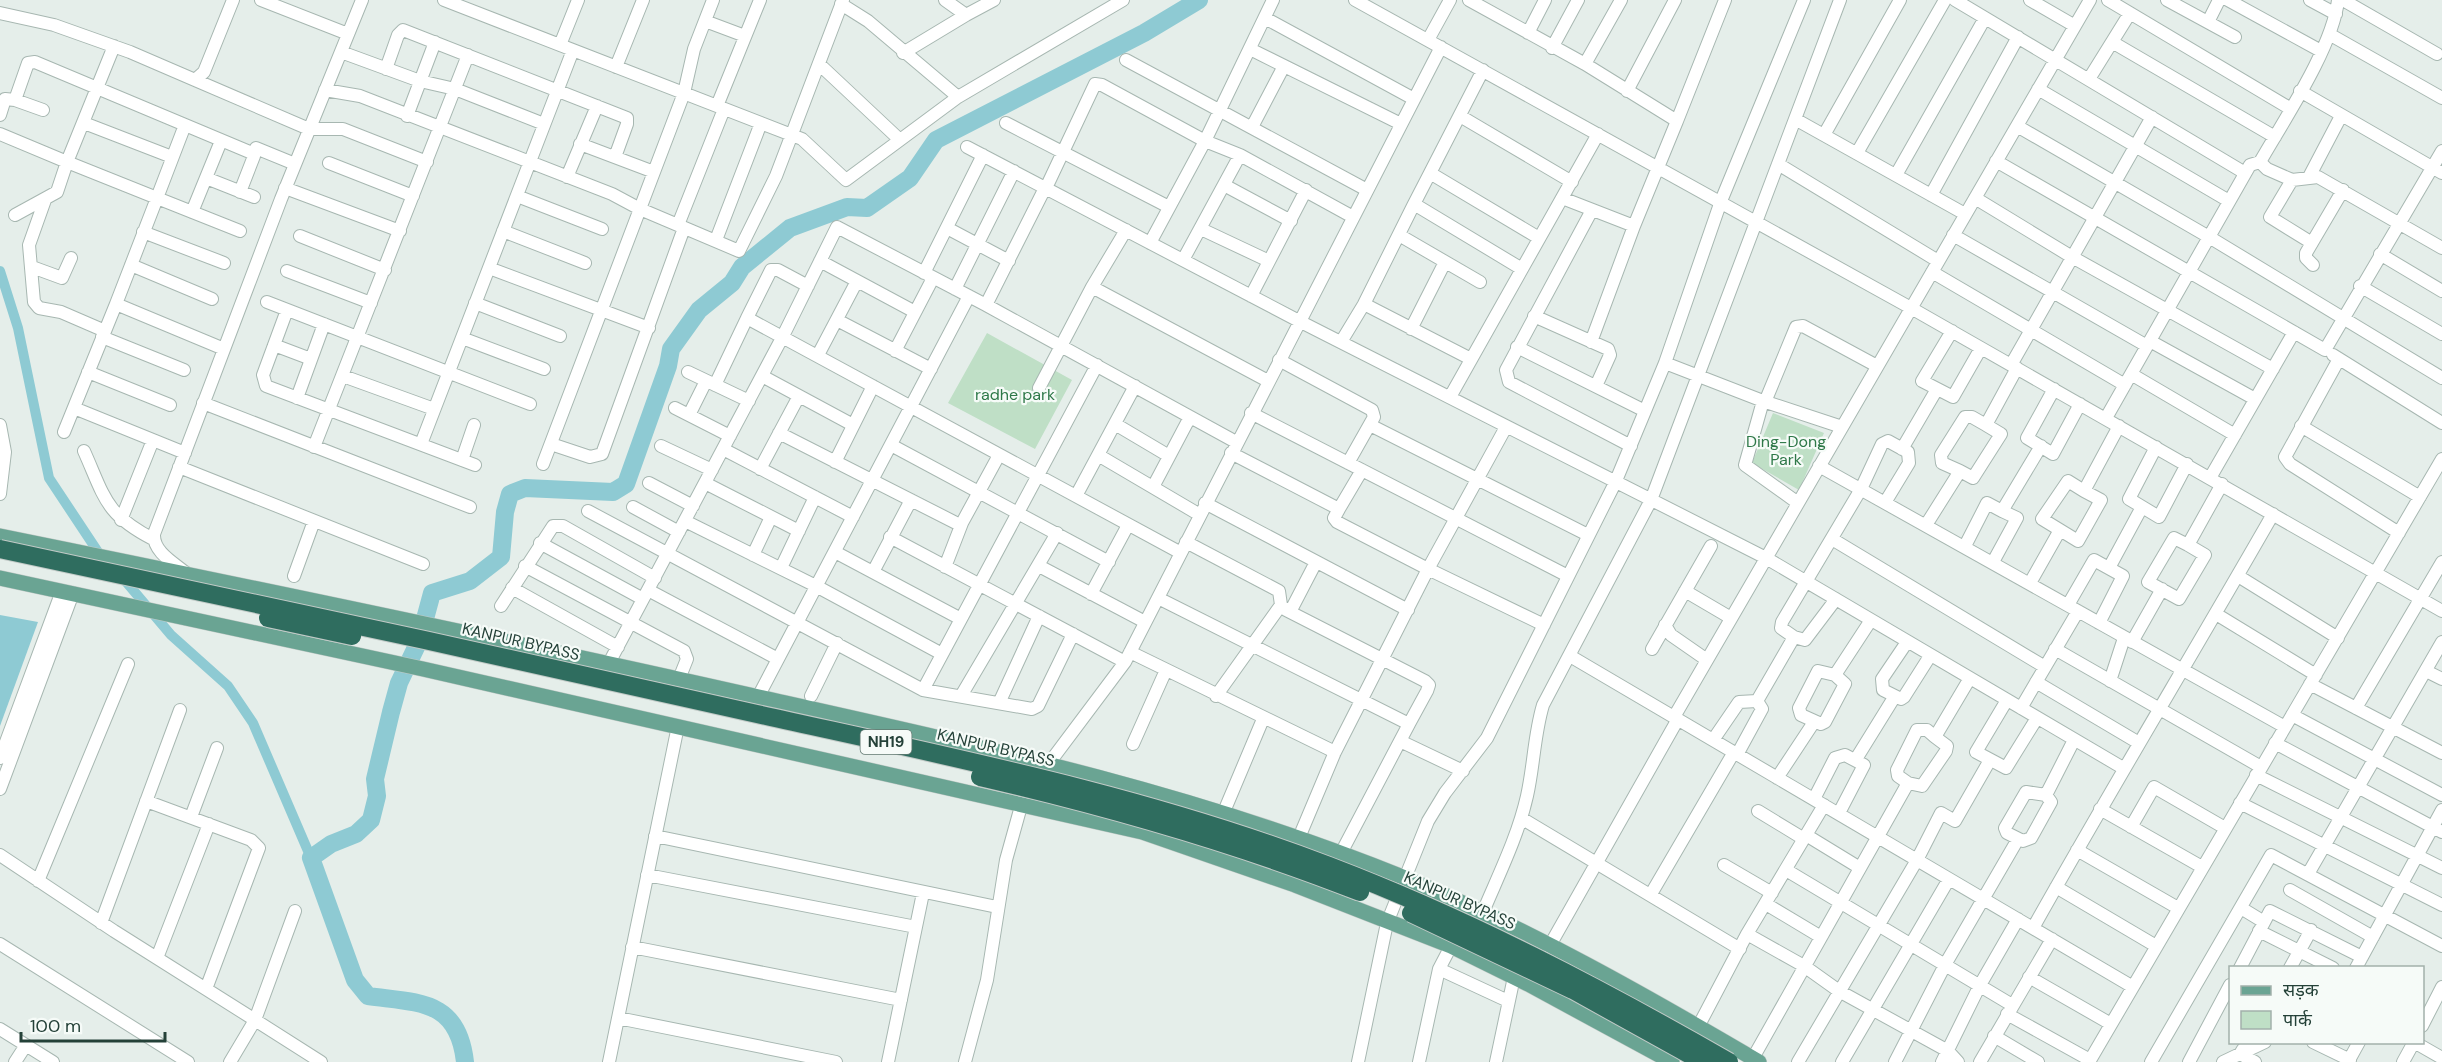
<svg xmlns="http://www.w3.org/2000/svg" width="2442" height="1062" font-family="'DM Sans','Noto Sans Devanagari',sans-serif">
<rect width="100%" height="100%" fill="#e5eeea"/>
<path fill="#bfdfc6" d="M987 333 1072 380 1035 449 948 403Z
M1773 413 1824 433 1799 490 1752 463Z"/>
<path fill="#8ecad3" d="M0 615 38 622 0 726Z"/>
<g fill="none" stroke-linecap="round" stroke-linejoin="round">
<path stroke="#8ecad3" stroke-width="10" d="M0 271 18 328 49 478 102 558
M122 577 171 635 228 686 253 723 311 858"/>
<path stroke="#8ecad3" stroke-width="18" d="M465 1062C458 999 418 1003 368 996L355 980 311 858 331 844 356 834 371 820 377 796 375 779 391 712 399 683 419 641 432 593 470 581 501 557 505 512 510 494 525 488 613 492 626 484 668 366 671 349 699 310 732 283 742 267 790 228 847 207 867 208 910 178 936 140 1144 33 1199 0"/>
<defs>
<path id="minor" d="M261 0 348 34
M444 0 802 139 846 180 958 97 1123 0
M945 0 966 15 994 0
M1355 0 1911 308 2442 611
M1469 0 1585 64 1677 121 1725 0
M1955 0 2245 173
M2030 0 2075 26
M2108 0 2291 109
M2167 0 2235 37
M2228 0 2321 51
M2310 0 2336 14
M2343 0 2437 54
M841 4 868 21 958 97
M0 13 54 25 130 52 195 80 204 72 233 0
M1265 18 1414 99
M705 21 745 36
M2208 22 2219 0
M1528 33 1545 0
M2329 34 2442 98
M1428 40 1450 0
M2112 42 2275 137
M560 45 578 0
M114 46 67 162 157 198 116 304 224 349
M1552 48 1578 0
M1250 49 1401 124
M341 52 420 81 455 89 544 124
M903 53 966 15
M1126 60 1367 190
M819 64 900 140
M1585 64 1621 0
M616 67 643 0
M386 69 398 35 403 30 627 118V124L615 157
M1483 70 1430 173 1539 238
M2089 79 2130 13
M195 80 309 129H343L427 162
M2038 89 2229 201
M325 90 360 96 612 194 640 209 739 251 776 176 843 0
M1627 91 1675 0
M2300 91 2442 173
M15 100 43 110
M717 106 760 0
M0 115 5 99 15 100 28 63 35 62 252 153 254 156 240 192
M407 116 435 42
M1460 116 1572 182
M1795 119 1965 214
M84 123 172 157
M1006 123 1169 207
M185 125 157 198 240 231
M2017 126 2209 237 2442 378
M1252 127 1284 66
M0 134 67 162 57 192 15 215
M1598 134 1562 198 1634 226 1677 121
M1824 135 1900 0
M580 144 654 172
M967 147 1299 321 1766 558 2123 768
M256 148 295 164
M1857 153 1945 0
M1996 161 2325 350 2442 151
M2260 162 2267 169 2292 180 2318 177 2442 248
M329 163 413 196
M1778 164 1938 261
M1430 173 1414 204 1522 269
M1896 175 1985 18
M567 177 597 106
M2309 177 2341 116
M206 178 254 197
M2292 180 2270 217 2312 243
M1224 185 1291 221
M285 188 400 231
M1045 188 986 305 1236 442
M1046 188 1095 84 1102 85 1205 141 1273 0
M1931 195 2018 37
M517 196 602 229
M1975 198 2072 257 2273 369
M45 200 29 245 34 302 39 308 61 312 105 331
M1414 204 1364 304 1471 359
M1592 210 1506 370 1509 382 1631 446
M192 212 221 141
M678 225 724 109
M947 228 1009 261
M1201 229 1269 261
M503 231 585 263
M143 232 224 263
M1399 235 1480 282
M1953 235 2147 346
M300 236 385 270
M716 240 761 123
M1150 243 1205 141 1240 155 1353 217
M2380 254 2442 291
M1183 260 1240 155
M820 261 915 312
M131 265 212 299
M2313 265 2306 258V253L2343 190
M32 267 62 278 71 258
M489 268 649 328
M287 271 371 303
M1932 272 2125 385
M924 273 983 155
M2360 286 2442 334
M1092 287 1126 230
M955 289 1014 171
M1251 296 1306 190
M267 302 530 404
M475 303 560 336
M287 310 263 375 266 386 475 465
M1534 316 1608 349 1610 355 1596 386
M747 318 771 270H778L808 286
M837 320 931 369
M1411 329 1445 262
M1952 331 1922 381 1953 397 1981 348
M102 337 184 370
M462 338 544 369
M2150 341 2255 399
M1341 342 1364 304
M1591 342 1634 226
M274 345 311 359
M1517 347 1645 411
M895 351 933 278
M818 355 857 281
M2333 355 2442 423
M2339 359 2285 457 2290 464 2399 533
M1279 360 1372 410 1374 417 1348 463
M1665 363 1763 401 1842 427
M2011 365 2152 117
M88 372 170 405
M688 372 749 401
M2131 374 2235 435
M343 376 434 409
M762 376 853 425
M715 385 747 318 1181 553
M1039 388 1092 287 1268 381
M2054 389 2027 438 2053 454 2080 404
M1450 397 1562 198
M297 398 324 324
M1763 401 1745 465 1798 503
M1765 402 1796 327 1803 326 1877 366
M203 403 470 507
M74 408 185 453
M675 408 730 436
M1251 413 1568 576
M689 415 706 381
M2106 418 2250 165 2260 162C2284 120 2333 47 2338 0
M1115 424 1169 456
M0 425 5 452 0 494
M1370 425 1588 535
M2301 426 2420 497
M64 432 116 304
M779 433 958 524 962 523
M421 444 573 50
M551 444 590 457 602 454 684 228
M891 445 1109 562
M661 446 712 470
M314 447 468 55
M2156 447 2129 499 2159 517 2187 464
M723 449 853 517
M1902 449 1937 389
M84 451C105 498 105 514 153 539
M1231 453 1339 509 1334 518 1337 522 1428 569 1506 427
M1098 455 1200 515
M462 460 474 425
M835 462 873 386
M543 464 684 93 694 49 713 0
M1819 466 2285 727
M179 467 423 564
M760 469 799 396
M1960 471 1942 463 1941 455 1965 417H1972L1986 425
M2210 478 2294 332
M649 483 693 506
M705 483 799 531
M1153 487 1190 417
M2084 491 2068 481 2042 519 2078 541 2101 500 2084 491 2119 426
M1076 496 1135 386
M1205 503 1408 610
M633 507 679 532
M1339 509 1362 470
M588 511 923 690 1097 365
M121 520 153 440
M685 521 816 586 942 654
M1926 525 1960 471 1973 478 2001 434 1986 425 2017 368
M890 537 1125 662
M1832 539 2045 667
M1186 542 1279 591 1281 605 1286 610 1425 681 1429 685 1427 691 1409 724
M540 543 643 599
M2188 545 2174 538 2148 582 2179 599 2205 555 2188 545 2222 484
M1965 546 1987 503 2002 511
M835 552 961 619
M753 555 771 517
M1993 562 2017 518 2002 511 2041 446
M525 566 684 651 687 659 679 679
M1039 566 1145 622
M945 567 962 523 999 455
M781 568 815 497
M2109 568 2142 507
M873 572 911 500
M186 573C174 563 153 552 154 534L281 199 362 0
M294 576 314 521
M2238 576 2338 638
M2030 583 2060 530
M512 588 618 647
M648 590 778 659
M1685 591 1731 618
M1091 594 1128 525
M1158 598 1409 724 1400 741 1463 771
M1836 599 1805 640 1794 637 1781 628 1782 622 1861 489 1882 444 1888 441 1908 452 1909 463 1886 501
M2068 605 2094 560 2123 576 2099 623
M501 606 553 526H563L655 578
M1290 612 1316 562
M2216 614 2316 675
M1665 625 1671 635 1707 660
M1907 642 1882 679 1883 690 1901 699 1904 697 1930 656
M2132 642 2162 589
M1652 649 1711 546
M2055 649 2261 767
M1130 652 1335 752
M1570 656 2133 987
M609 663 783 336 837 227 986 305
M2426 671 2442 679
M1835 675 1818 671 1799 708 1801 715 1821 724 1825 722 1845 684 1835 675 1871 620
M2110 681 2124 638
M2036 682 2139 743
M2310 684 2442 753
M923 690 1032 709 1038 706 1073 634
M811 696 837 643
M961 696 1057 533
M1216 696 1281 605
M758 697 969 296
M2007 700 1976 752 2006 768 2037 718
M1000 701 1039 616
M1757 701 1794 637
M2021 708 2078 611
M2356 708 2442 562
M2292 715 2442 795
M1674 717 2090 0
M1935 737 1947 746 1946 751 1922 786 1908 783 1898 776 1897 770 1917 730H1927L1935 737 1970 678
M1713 740 1739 702 1757 701 1762 709 1738 753
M2275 743 2442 832
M1133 744 1166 670
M0 758 62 591
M1856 759 1895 696
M1044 770 1125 662 1441 47
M2256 775 2442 868
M1777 778 1814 722
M0 789 73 593
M2046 795 2026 792 2005 828 2007 833 2023 841 2031 838 2051 802 2046 795 2074 740
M1814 799 1835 758 1845 755 1864 765 1839 813
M146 801 251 840 259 848 206 989
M2240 803 2442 905
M2100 809 2202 867
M1758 811 1804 839
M1223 814 1263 719
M191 817 217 748
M1521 818 1740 949
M2131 827 2154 787 2225 828
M1806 835 1860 868
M655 836 997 907
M1298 840 1335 752 1428 569 1544 625
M2077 850 2178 908
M0 855 114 931 255 1020 230 1062
M1340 855 1400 741
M1724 865 1772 893
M1786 870 2012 1005
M2308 874 2442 642
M647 875 916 927
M38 881 128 664
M2056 887 2156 946
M2290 890 2373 937
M1651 894 1734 752
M1766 904 1821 937
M2241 908 2264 922
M295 911 255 1020 321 1062
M1483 912C1499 874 1518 836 1527 796 1534 765 1534 735 1543 705L1651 500 1840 0
M101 923 180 710
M2033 928C2111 789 2194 652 2273 514
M2259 931 2333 968
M1747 934 1804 966 1839 991 1948 1051 1958 1062
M0 944 188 1062
M632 947 901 1000
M1549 947 1678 719
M157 958 209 824
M2240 968 2270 911 2362 957
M2290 968 2311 930
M2356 968 2442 810
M1439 969 1508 1001
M2029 977 2111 1024
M2007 1014 2090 1060
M618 1018 836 1062
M2422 1026 2442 987
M1698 1027 1747 934 1824 805
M0 1029 53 1062
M1994 1036 2038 1062
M2313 1042 2350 1060
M2243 1049 2240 1054 2255 1062
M1753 1058 1908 783
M15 1062 26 1045
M609 1062 678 726
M888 1062 923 893
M965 1062 987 980 1006 860 1023 799
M1358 1062 1387 923 1428 821 1445 793 1487 738 1615 483 1665 363 1721 201 1804 0
M1419 1062 1439 969 1451 946
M1496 1062 1514 977
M1798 1062 1917 860 1941 813 1955 821 1990 760
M1842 1062 1949 879
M1895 1062 1946 963 2018 839
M1942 1062 1980 985 2018 919
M1980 1062 2052 939
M2089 1062 2442 459
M2151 1062 2271 855 2442 946
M2189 1062 2230 985
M2223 1062 2265 1042
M2348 1062 2359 1042
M2403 1062 2414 1042 2442 1058"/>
<path id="major" d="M0 536C261 589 521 643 781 702 992 749 1204 796 1405 878 1527 928 1645 995 1759 1062
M0 578 423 669 1142 832 1295 885 1451 946 1528 984 1672 1062"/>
</defs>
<use href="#minor" stroke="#a7b7b1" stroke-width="14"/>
<use href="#major" stroke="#c2cac7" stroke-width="16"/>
<use href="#minor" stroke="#fff" stroke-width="12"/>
<use href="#major" stroke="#6aa493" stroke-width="15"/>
<defs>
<path id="highway-bridge" d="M0 549C253 602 505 657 757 714 950 757 1144 795 1329 866 1468 919 1600 988 1729 1062
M268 618 352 636
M980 777C1109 807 1236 843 1360 892
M1411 913 1573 990 1703 1062"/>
</defs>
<use href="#highway-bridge" stroke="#c2cac7" stroke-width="20" stroke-linecap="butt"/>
<use href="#highway-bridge" stroke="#2f6d5f" stroke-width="18"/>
</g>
<g text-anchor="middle" stroke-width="4.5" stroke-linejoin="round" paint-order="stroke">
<rect fill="#f6fbf8" stroke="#637972" stroke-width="1.5" x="860.5" y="730" width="51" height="24" rx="4.5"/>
<g font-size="15" font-weight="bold" fill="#244138">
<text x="886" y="747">NH19</text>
</g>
<g font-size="16" fill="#2e7848" stroke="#f6fbf8">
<text x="1015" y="400">radhe park</text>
<text x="1786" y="447">Ding-Dong<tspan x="1786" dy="18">Park</tspan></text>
</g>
<g font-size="16" fill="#244138" stroke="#f6fbf8">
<text transform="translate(521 641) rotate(13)" y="6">KANPUR BYPASS</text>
<text transform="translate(996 747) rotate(13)" y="6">KANPUR BYPASS</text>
<text transform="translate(1460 900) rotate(24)" y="6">KANPUR BYPASS</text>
</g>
</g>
<rect x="2229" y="966" width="195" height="78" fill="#f6fbf8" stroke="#a2b1ab" stroke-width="1.5"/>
<rect x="2241" y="986" width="30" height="9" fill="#6aa493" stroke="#a2b1ab" stroke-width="1.5"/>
<text x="2283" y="996" font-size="18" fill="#244138">सड़क</text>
<rect x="2241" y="1011" width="30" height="18" fill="#bfdfc6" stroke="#a2b1ab" stroke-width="1.5"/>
<text x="2283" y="1026" font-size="18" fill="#244138">पार्क</text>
<path d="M21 1032v9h144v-9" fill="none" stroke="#244138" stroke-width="3"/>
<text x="30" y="1032" font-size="18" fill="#244138" stroke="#f6fbf8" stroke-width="4.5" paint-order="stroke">100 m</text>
</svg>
